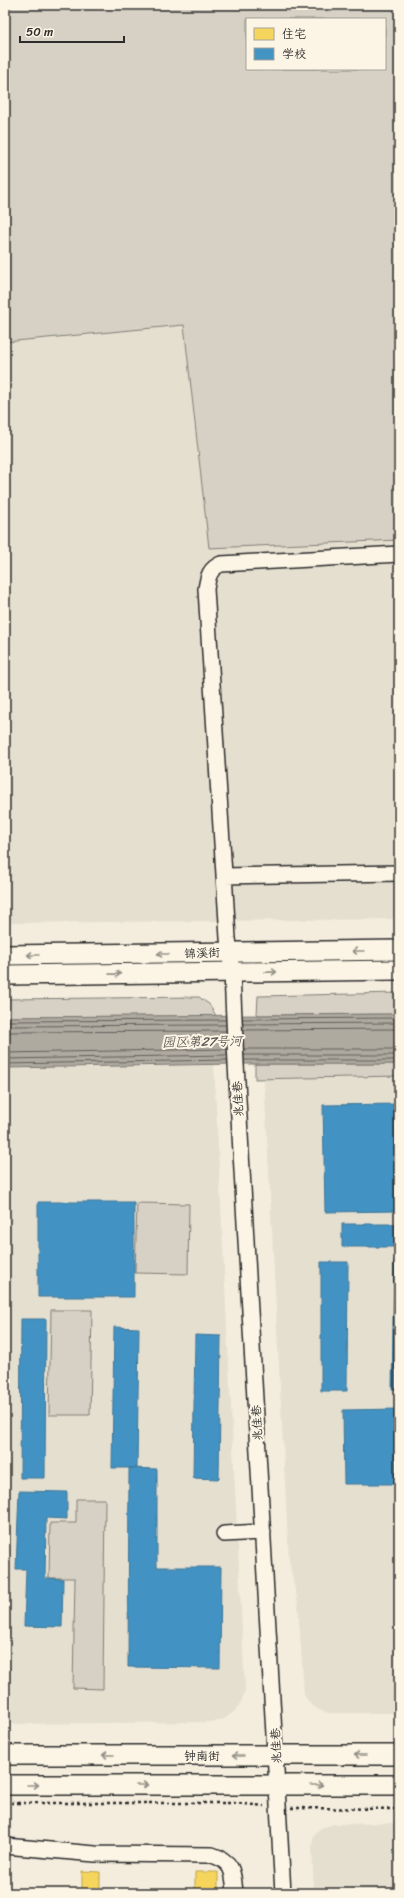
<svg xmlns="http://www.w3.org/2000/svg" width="404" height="1898" font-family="Sriracha,'LXGW WenKai TC',sans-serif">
<rect width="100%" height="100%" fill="#f4edde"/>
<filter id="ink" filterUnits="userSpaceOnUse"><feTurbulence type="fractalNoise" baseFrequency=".025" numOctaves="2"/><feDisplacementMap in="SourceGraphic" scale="8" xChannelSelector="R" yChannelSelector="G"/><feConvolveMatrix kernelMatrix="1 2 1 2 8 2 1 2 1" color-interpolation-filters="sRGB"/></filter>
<g filter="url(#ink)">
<path fill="#e5dfd0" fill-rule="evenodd" d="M5 5H399V919L5 923ZM247 19H385V69H247Z
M214 1065 245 1690 241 1702 234 1712 224 1719 215 1722 5 1724V1068Z
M399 1076V1713H328L319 1710 311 1705 304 1695 298 1603 289 1561 264 1078Z
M399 1823V1893H314L312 1849 313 1837 316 1832 321 1828 334 1824Z"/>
<path fill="#d6d1c4" stroke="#807e78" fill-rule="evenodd" d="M5 5H399V540L209 548 184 325 5 342ZM247 19H385V69H247Z
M399 993V1014L257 1015 258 996Z
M199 997 210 1005 216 1016 5 1017V999Z
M255 1064H399V1076L255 1079Z
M137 1203 189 1204 188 1274 135 1273Z
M51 1310H92L90 1415H49Z
M76 1499H105L103 1689 73 1688 75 1578H49L50 1523H76Z"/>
<path fill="#afaaa0" stroke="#7a7771" d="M399 1014V1064H236L5 1068V1017Z"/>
<path fill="#f6d55c" stroke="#b9a24d" d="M82 1871 100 1872V1891H108V1893H82Z
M195 1872H218V1893H195Z"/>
<path fill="#4393c3" stroke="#3c7495" d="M399 1104V1211L325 1212 323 1105Z
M38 1202H134V1297H38Z
M342 1224H397V1247H342Z
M394 1261H399V1389H392Z
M321 1262H348L347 1391H321Z
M21 1319H46L45 1478H20Z
M114 1327 139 1328 137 1468H112Z
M195 1335 221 1336 219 1479 193 1478Z
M399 1409V1484H344L343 1410Z
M129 1468 157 1469V1567H221L220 1668 128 1667Z
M19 1491 67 1492V1519L46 1518 45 1578 63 1579 62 1627 24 1626 26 1569H16Z"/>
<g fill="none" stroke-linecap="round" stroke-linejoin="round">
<path stroke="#605e5a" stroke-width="1" d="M243 1019 399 1018
M5 1021 226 1020
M243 1024 399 1023
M5 1026 226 1025
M243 1030 399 1029
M5 1032 226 1031
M244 1049H399
M5 1053 227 1049
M244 1055H399
M5 1059 227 1055
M244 1060H399
M5 1064 227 1060"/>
<defs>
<path id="minor" d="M224 876 399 873
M224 1534 263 1532
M5 1846 95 1854 212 1855C234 1862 233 1873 235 1893
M283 1893 236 1064 232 973 228 938 206 589C208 577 209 569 221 564L399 554"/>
<path id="major" d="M5 955 399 950
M5 975 399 970
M5 1755H399
M5 1785H399"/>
</defs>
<use href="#minor" stroke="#2b2b2b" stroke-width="18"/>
<use href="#major" stroke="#2b2b2b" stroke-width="22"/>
<path stroke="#2b2b2b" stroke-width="2.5" stroke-dasharray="3 3" stroke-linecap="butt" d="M5 1803H234L264 1806
M291 1808 399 1809"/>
<use href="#minor" stroke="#fcf5e5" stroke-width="15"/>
<use href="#major" stroke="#fcf5e5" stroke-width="19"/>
</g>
<defs><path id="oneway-shaft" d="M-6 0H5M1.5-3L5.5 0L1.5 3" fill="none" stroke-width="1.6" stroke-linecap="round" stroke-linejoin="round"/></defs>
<g stroke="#949088">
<use href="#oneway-shaft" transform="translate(358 951) rotate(180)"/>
<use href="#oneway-shaft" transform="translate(163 954) rotate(180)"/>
<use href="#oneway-shaft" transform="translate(33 955) rotate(180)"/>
<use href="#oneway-shaft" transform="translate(271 972) rotate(-1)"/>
<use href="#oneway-shaft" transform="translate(115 974) rotate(-1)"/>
<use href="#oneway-shaft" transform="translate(108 1755) rotate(-180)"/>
<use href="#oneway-shaft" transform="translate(360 1755) rotate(180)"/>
<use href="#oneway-shaft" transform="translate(238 1756) rotate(-180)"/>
<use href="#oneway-shaft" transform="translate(33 1785)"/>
<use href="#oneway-shaft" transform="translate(142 1785)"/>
<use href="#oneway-shaft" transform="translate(317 1785)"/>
</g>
</g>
<g text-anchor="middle" stroke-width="4" stroke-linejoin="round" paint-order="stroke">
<g font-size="12" fill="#2b2b2b" stroke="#fcf5e5">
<text transform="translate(202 953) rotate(-2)" y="4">锦溪街</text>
<text transform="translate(238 1099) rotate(-93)" y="4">兆佳巷</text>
<text transform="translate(257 1423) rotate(-93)" y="4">兆佳巷</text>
<text transform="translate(276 1746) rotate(-93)" y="4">兆佳巷</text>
<text x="202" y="1760">钟南街</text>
</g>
<g font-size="13" font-style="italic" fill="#595754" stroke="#fcf5e5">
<text transform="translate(202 1041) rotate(-1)" y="5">园区第27号河</text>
</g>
</g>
<rect width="404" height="1898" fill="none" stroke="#fcf5e5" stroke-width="20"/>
<rect x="10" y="10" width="384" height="1878" fill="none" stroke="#2b2b2b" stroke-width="1.5" filter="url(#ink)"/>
<rect x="246" y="18" width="140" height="52" fill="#fcf5e5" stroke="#a8a49b"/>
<rect x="254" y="28" width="20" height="12" fill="#f6d55c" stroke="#a8a49b"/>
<text x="282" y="38" font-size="12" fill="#2b2b2b">住宅</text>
<rect x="254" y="48" width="20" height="12" fill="#4393c3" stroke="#a8a49b"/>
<text x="282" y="58" font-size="12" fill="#2b2b2b">学校</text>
<path d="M20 36v6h104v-6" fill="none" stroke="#2b2b2b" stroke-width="2"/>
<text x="26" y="36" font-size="12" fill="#2b2b2b" stroke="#fcf5e5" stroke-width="3" paint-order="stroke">50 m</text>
</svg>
